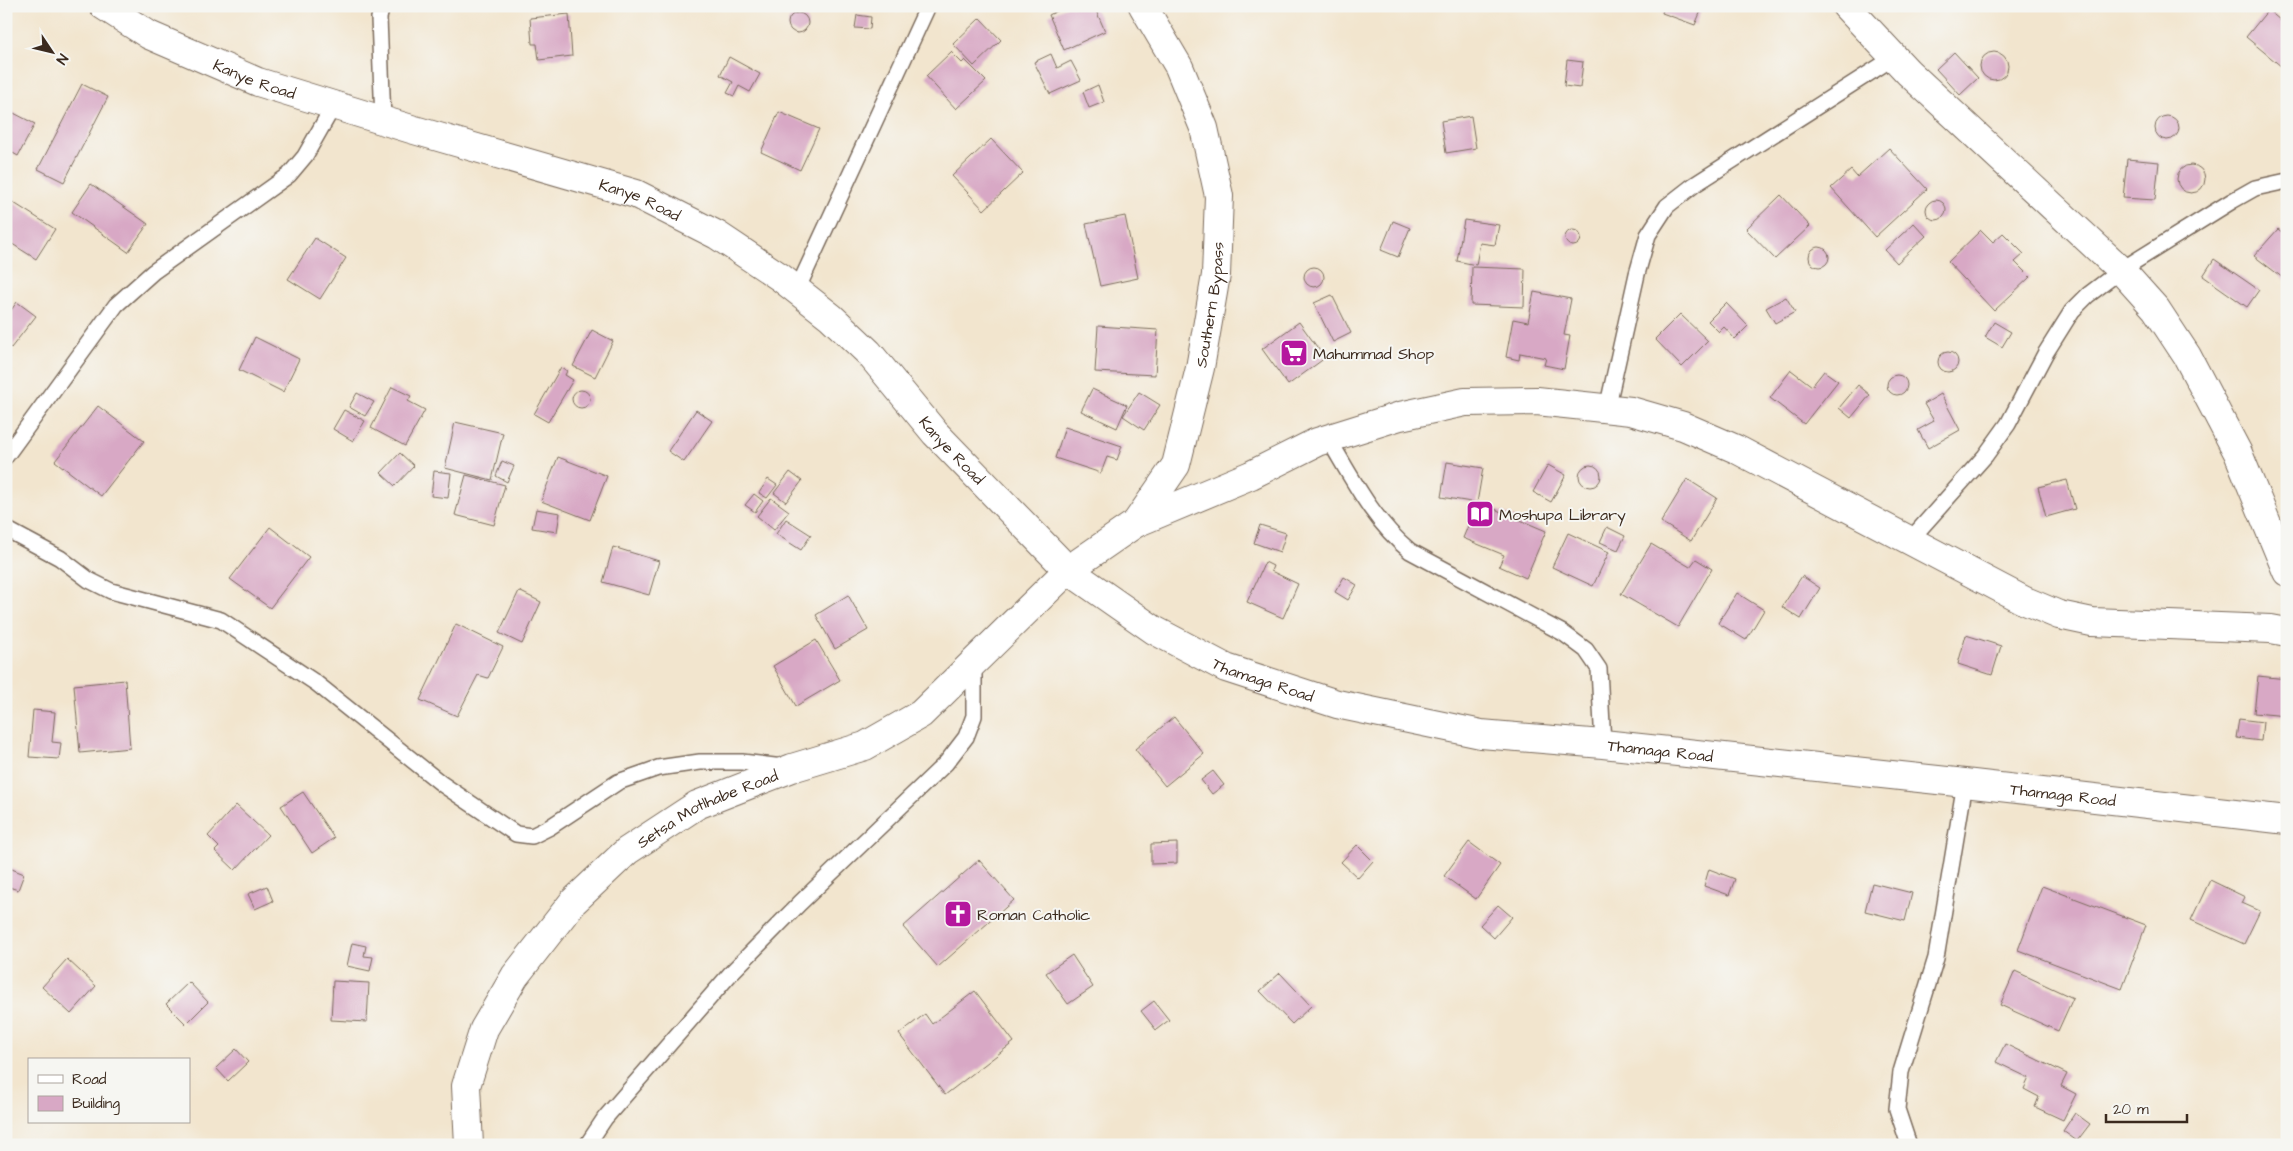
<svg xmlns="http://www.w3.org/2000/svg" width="2293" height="1151" font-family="'Architects Daughter',sans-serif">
<rect width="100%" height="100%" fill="#f6f6f2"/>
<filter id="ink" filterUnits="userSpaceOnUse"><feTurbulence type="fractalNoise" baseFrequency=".02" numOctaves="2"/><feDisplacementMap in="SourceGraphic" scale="10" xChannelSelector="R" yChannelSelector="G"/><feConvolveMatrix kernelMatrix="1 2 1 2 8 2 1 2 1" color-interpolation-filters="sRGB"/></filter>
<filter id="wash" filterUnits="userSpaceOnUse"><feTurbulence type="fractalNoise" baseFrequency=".0096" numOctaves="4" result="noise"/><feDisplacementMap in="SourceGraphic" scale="20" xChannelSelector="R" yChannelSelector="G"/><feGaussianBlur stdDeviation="1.12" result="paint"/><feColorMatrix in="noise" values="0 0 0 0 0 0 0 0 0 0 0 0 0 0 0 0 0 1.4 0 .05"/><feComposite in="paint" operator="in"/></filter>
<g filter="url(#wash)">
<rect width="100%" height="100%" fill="#f2e5ce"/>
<g id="blocks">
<path fill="#d8a8c5" d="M1067 6H1094L1105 31 1064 50 1049 15Z
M1664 6H1703L1695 25 1662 13Z
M2268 10 2287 26V62L2282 67 2246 37Z
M788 23a10 10 0 1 1 20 0a10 10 0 1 1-20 0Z
M569 14 572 56 539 60 537 44H532L530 18Z
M857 15 871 17 870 29 855 28Z
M980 18 1001 40 974 66 953 44Z
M1980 66a14 14 0 1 1 28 0a14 14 0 1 1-28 0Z
M951 52 962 63 965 60 986 81 956 109 926 76Z
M1954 52 1978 78 1960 95 1936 69Z
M1051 54 1057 68 1071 61 1081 80 1050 94 1034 62Z
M729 57 760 74 750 92 739 86 734 96 727 93 733 82 720 75Z
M1567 60 1583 62 1580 88 1564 86Z
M82 84 108 97 64 182 38 169Z
M1098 85 1104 102 1089 108 1083 92Z
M6 109 35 124 18 156 6 149Z
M779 112 819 129 800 170 761 152Z
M2155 128a12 12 0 1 1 24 0a12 12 0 1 1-24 0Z
M1471 116 1476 148 1446 153 1441 121Z
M991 139 1023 173 984 210 952 176Z
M1889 148 1927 189 1875 237 1831 188 1851 170 1857 177Z
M2127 159 2159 162 2155 200 2123 198Z
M2177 179a14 14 0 1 1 28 0a14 14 0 1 1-28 0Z
M91 184 148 224 128 252 72 212Z
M1781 195 1810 226 1775 259 1746 229Z
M6 198 55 229 36 259 6 240Z
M1926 210a10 10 0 1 1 20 0a10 10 0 1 1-20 0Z
M1125 216 1138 278 1100 286 1086 224Z
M1464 220 1499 225 1495 245 1480 243 1476 265 1457 261Z
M1393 221 1410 228 1398 257 1381 250Z
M1914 223 1926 236 1897 263 1885 250Z
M2278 229 2287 236 2284 245 2287 247V281L2254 256Z
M1981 230 1993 242 2003 233 2024 254 2015 262 2030 277 1994 311 1948 262Z
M1565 238a8 8 0 1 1 16 0a8 8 0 1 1-16 0Z
M315 238 346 258 320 299 288 279Z
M1809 257a10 10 0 1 1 20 0a10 10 0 1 1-20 0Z
M2214 259 2259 290 2247 307 2203 276Z
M1304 277a10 10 0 1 1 20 0a10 10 0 1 1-20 0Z
M1472 267 1525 269 1524 307 1471 305Z
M1534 292 1571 299 1564 335 1570 336 1564 369 1544 365 1546 358 1520 353 1519 360 1506 357 1513 319 1528 322Z
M1332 295 1351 333 1333 342 1314 303Z
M1786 297 1795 312 1775 323 1766 308Z
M17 302 36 316 11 348 6 344V317Z
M1726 303 1748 326 1735 339 1724 327 1719 332 1708 321Z
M1680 314 1708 341 1682 367 1655 339Z
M1299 322 1325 358 1288 385 1262 349Z
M1994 322 2011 332 2002 347 1985 337Z
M1098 326 1158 330 1155 375 1095 372Z
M592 330 613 341 595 377 573 366Z
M255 337 299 359 283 392 239 370Z
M1938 362a10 10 0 1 1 20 0a10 10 0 1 1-20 0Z
M561 367 567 371 565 375 573 380 548 422 534 414Z
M1791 370 1812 386 1824 371 1838 381 1804 424 1770 398Z
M1887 385a10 10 0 1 1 20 0a10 10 0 1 1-20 0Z
M1858 385 1870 395 1851 418 1839 408Z
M392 387 411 396 408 401 425 410 405 446 371 428Z
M1092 389 1127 405 1117 428 1081 411Z
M572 399a9 9 0 1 1 18 0a9 9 0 1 1-18 0Z
M1139 392 1160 405 1144 430 1123 416Z
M357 393 374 402 365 416 349 407Z
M1941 394 1960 430 1928 448 1918 430 1934 421 1924 404Z
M98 406 144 441 101 496 55 461Z
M344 410 365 421 353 441 333 429Z
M696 410 712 421 684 462 668 451Z
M455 422 503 433 492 480 445 468Z
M1065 427 1122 446 1117 460 1107 457 1101 473 1055 458Z
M400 453 414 466 395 486 381 473Z
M558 457 607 476 590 520 541 501Z
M502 461 514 466 507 482 496 476Z
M1447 462 1483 468 1477 503 1441 497Z
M1579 476a11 11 0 1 1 22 0a11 11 0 1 1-22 0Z
M1548 465 1566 475 1551 502 1533 492Z
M434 471 451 473 448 498 431 496Z
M790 472 802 481 786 502 774 493Z
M466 475 505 485 494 525 455 515Z
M768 479 777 485 767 498 759 493Z
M1687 479 1717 498 1691 541 1661 522Z
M2067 480 2075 509 2046 517 2038 487Z
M754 494 763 501 755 512 745 505Z
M771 498 789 511 774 530 757 516Z
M1478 502 1546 531 1526 578 1499 566 1504 555 1463 538Z
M536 509 560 513 557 532 532 528Z
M786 519 811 535 801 550 776 534Z
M1260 525 1286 533 1280 552 1254 543Z
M270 527 309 557 270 608 230 579Z
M1607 527 1625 536 1618 550 1600 542Z
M1568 533 1609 552 1593 586 1552 567Z
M1651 544 1690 567 1696 559 1712 569 1678 627 1621 594Z
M613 547 659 561 649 595 603 582Z
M1265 562 1273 566 1271 571 1298 584 1283 618 1247 602Z
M1802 576 1820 588 1801 619 1782 607Z
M1344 577 1357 585 1348 600 1335 592Z
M519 591 541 602 522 644 499 633Z
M1737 593 1764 610 1746 640 1718 623Z
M848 595 868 630 835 649 816 615Z
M456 624 503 647 488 678 478 675 457 716 420 700Z
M1966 635 2001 646 1992 675 1958 664Z
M816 640 840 680 796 706 773 666Z
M2258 676 2287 679V716L2254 713Z
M125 680 130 748 80 753 74 685Z
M33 710 55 712 52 742 61 743 59 759 29 757Z
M1174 717 1204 754 1165 786 1135 749Z
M2239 719 2263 722 2261 741 2236 738Z
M1213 771 1224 785 1212 794 1201 780Z
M303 792 334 838 312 853 281 806Z
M236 805 268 835 235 870 215 851 219 847 208 836Z
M1469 842 1500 865 1476 899 1444 876Z
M1177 843V863L1151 864V844Z
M1357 845 1373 861 1358 878 1341 862Z
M979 860 1014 900 938 967 903 927Z
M7 867 24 874 18 890 6 886Z
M1709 869 1735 879 1729 895 1704 886Z
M2210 880 2245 897 2242 903 2260 911 2244 944 2191 920Z
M1872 883 1912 893 1905 921 1865 911Z
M267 886 273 901 255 909 248 894Z
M2042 886 2146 925 2122 989 2018 950Z
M1498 905 1512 917 1494 938 1480 925Z
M352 943 366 946 364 956 373 957 370 971 347 966Z
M1072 955 1093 987 1068 1004 1046 973Z
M67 959 96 986 71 1014 42 987Z
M2015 971 2073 998 2058 1031 2000 1005Z
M1280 973 1311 1006 1292 1024 1260 991Z
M333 981 369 983 367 1022 331 1020Z
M189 982 208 1002 186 1024 166 1004Z
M975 991 1014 1042 945 1095 899 1034 925 1014 932 1024Z
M1154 1001 1169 1020 1156 1030 1141 1011Z
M2005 1044 2067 1074 2061 1086 2076 1094 2063 1120 2035 1107 2039 1097 2024 1089 2029 1078 1996 1062Z
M236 1049 248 1062 228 1081 216 1068Z
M2075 1113 2090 1124 2077 1141 2063 1131Z"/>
</g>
</g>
<g filter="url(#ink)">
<use href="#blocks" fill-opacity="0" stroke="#7b6b5c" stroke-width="1"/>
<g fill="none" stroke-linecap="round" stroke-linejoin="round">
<defs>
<path id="lane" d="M382 6 379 18 383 120
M797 290 928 6
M1607 409 1637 274 1648 235 1667 206 1694 185 1893 58
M1328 438C1352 478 1373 521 1410 551L1563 633 1586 650 1599 669 1603 744
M6 456 116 305 153 272 289 175 305 156 334 105
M6 529 60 558 89 580 111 591 221 620 316 683 442 784 516 834 532 836 550 827 618 782 658 768 700 762H742L783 767
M1910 540 1985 456 2008 424 2045 354 2072 311 2088 295 2121 270 2232 201 2255 188 2287 181
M587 1145 605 1118 731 973 800 903 946 763 966 737 974 716V664
M1909 1145 1897 1109 1901 1072 1936 958 1965 783"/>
<path id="street" d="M1846 6 1908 72 2121 270 2156 309 2187 356 2238 453 2287 572
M1136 523 1251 475 1317 442 1400 416 1465 402 1537 401 1631 411 1683 426 1736 449 2023 600 2059 615 2092 622 2271 629 2287 632"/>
<g id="secondary">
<path id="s1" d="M104 6 149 35 258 82 411 129 636 194 717 235 780 277 831 317 869 353 935 433 1068 570 1154 630 1226 668 1337 704 1481 734 1603 744 1947 781 2287 820"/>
<path id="s2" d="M469 1145 466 1086 484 1029 515 976 573 902 627 851 697 805 792 768 865 746 921 714 1068 570 1136 523 1176 465 1200 368 1216 275 1219 196 1204 128 1179 67 1143 6"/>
</g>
</defs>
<use href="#lane" stroke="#7b6b5c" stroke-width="18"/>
<use href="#street" stroke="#7b6b5c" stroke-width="30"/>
<use href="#secondary" stroke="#7b6b5c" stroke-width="30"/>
<use href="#lane" stroke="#fff" stroke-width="15"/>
<use href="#street" stroke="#fff" stroke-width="28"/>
<use href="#secondary" stroke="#fff" stroke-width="28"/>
</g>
</g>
<defs>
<symbol id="supermarket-square" viewBox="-11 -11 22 22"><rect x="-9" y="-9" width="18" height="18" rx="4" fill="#b5179e" stroke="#f6f6f2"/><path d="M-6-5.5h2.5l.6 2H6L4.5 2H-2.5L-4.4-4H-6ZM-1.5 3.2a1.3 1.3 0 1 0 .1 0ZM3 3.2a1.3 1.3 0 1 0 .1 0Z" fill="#fff"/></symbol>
<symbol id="library-square" viewBox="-11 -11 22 22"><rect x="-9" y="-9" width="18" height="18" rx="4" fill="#b5179e" stroke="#f6f6f2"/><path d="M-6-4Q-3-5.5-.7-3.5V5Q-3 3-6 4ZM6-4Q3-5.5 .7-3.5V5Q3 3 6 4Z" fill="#fff"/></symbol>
<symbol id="church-square" viewBox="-11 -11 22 22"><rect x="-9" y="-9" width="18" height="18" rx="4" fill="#b5179e" stroke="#f6f6f2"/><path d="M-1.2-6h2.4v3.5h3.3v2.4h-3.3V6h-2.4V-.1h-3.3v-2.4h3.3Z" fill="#fff"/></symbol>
</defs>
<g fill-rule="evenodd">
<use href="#supermarket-square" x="1278" y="337" width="32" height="32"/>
<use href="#library-square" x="1464" y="498" width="32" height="32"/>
<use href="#church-square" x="942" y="898" width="32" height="32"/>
</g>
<g text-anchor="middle" stroke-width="4" stroke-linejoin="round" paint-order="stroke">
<g font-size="16" fill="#3b2a1e" stroke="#f6f6f2">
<text dy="6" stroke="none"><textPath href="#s1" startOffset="168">Kanye Road</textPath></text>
<text dy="6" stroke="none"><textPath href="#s1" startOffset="572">Kanye Road</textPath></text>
<text dy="6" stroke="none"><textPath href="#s2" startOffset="1198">Southern Bypass</textPath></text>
<text dy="6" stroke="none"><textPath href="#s1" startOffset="978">Kanye Road</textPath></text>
<text dy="6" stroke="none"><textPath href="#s1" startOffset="1370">Thamaga Road</textPath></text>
<text dy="6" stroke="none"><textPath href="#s1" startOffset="1775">Thamaga Road</textPath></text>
<text dy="6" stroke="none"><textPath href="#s1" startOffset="2180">Thamaga Road</textPath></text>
<text dy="6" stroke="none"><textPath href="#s2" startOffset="440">Setsa Motlhabe Road</textPath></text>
</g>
<g font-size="16" fill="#3b2a1e" stroke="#f6f6f2" text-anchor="start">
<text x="1313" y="359">Mahummad Shop</text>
<text x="1499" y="520">Moshupa Library</text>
<text x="977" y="920">Roman Catholic</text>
</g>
</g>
<rect width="2293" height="1151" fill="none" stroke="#f6f6f2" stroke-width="25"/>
<rect x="28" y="1058" width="162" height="65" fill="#f6f6f2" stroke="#aba49d"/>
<rect x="38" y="1075" width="25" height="8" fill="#ffffff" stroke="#aba49d"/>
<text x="72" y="1084" font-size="15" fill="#3b2a1e">Road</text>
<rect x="38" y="1096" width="25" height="15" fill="#d8a8c5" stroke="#aba49d"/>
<text x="72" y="1108" font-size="15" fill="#3b2a1e">Building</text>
<g transform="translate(52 52) rotate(125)" stroke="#f6f6f2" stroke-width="4" paint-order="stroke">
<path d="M0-4L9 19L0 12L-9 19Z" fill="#3b2a1e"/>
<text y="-8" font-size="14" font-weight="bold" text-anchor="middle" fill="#3b2a1e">N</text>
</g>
<path d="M2106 1114v8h81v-8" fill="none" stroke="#3b2a1e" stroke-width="2.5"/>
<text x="2113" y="1114" font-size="15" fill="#3b2a1e" stroke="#f6f6f2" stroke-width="4" paint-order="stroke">20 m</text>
</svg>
